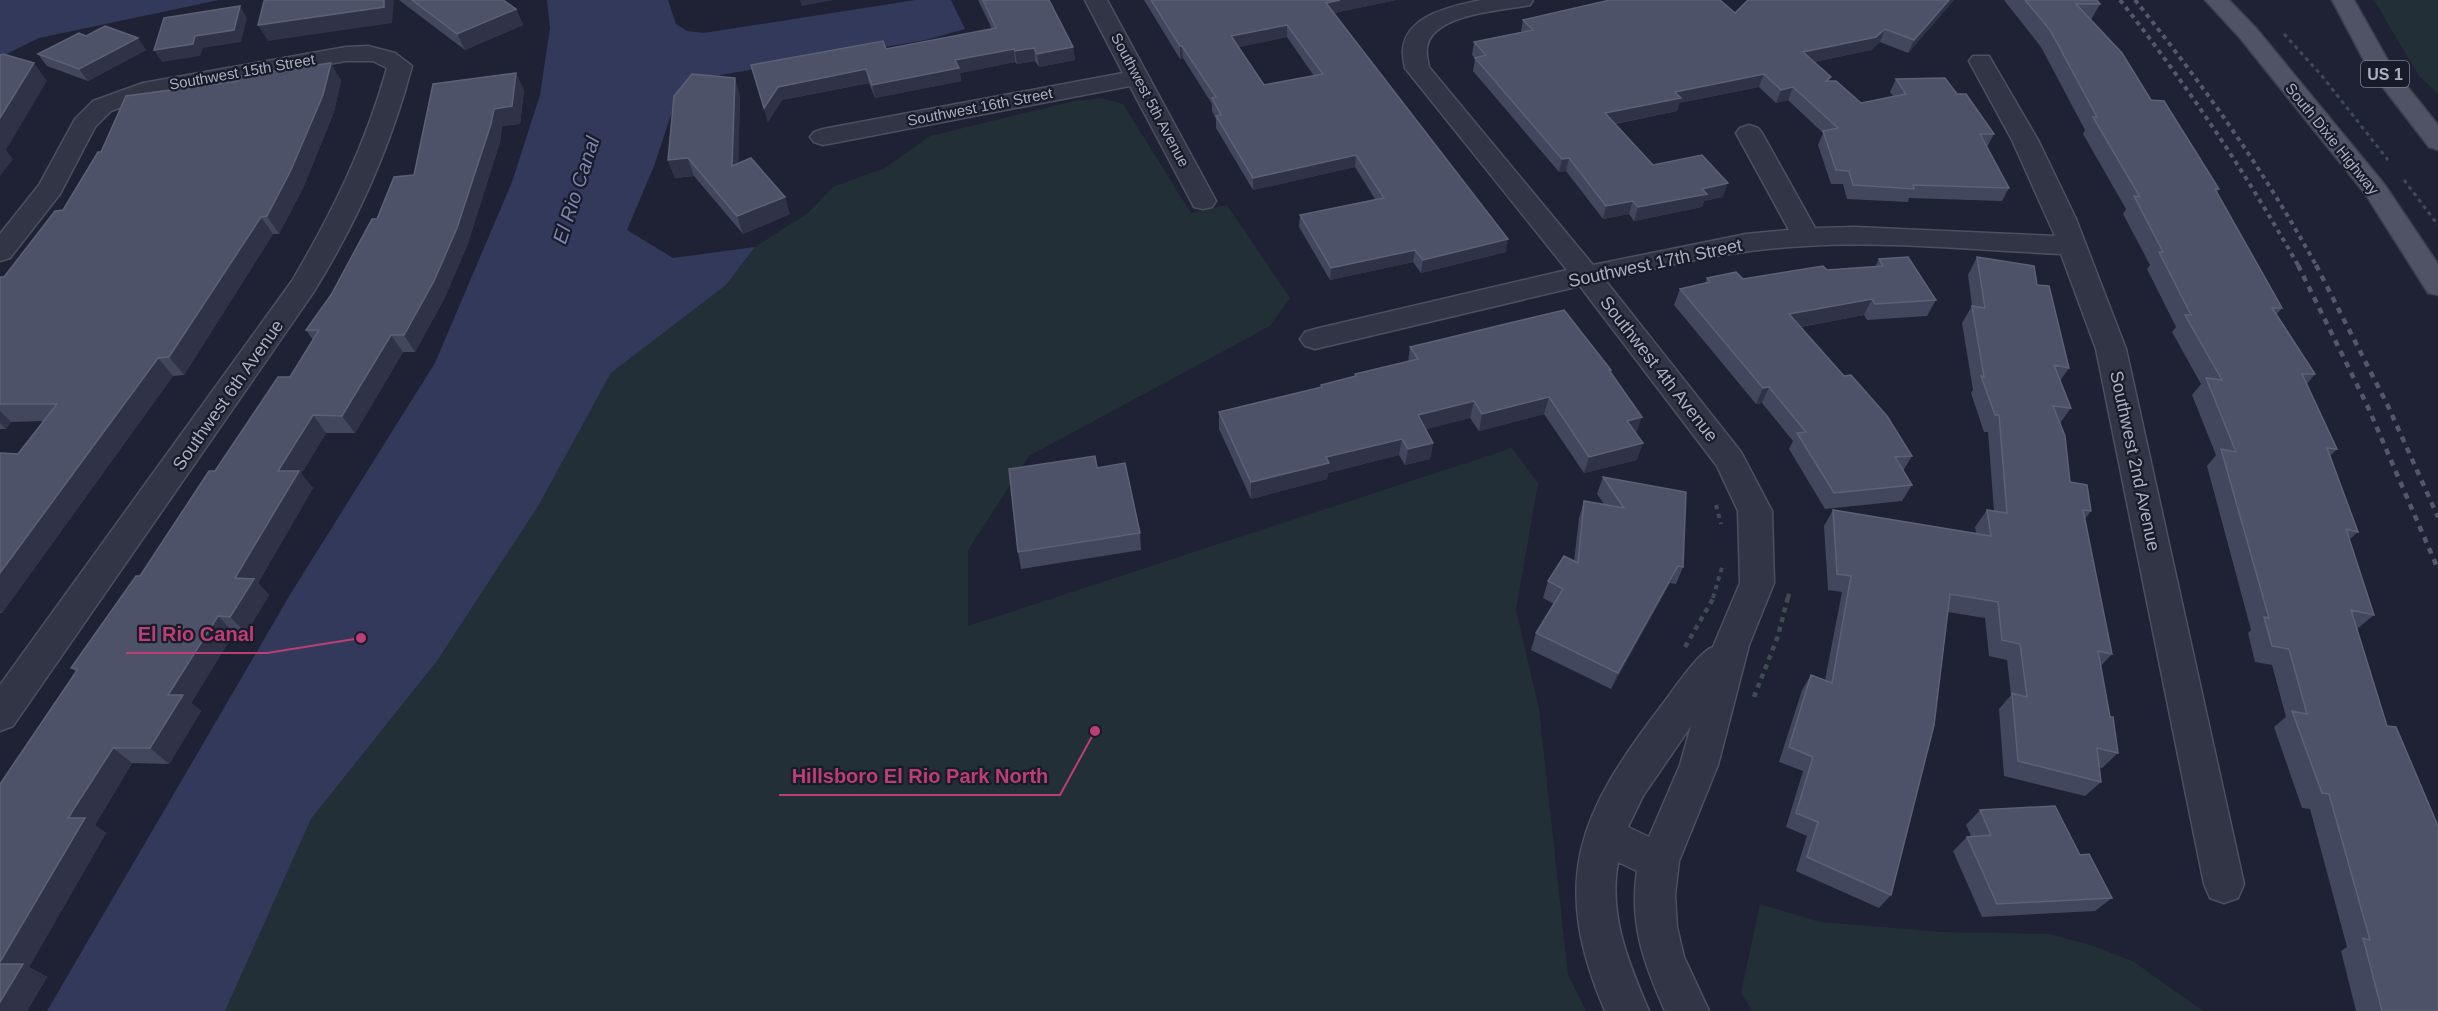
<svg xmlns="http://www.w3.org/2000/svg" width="2438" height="1011" font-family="Helvetica,sans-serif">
<rect width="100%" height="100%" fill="#1f2234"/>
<path fill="#222f36" d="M2374 0H2438V94L2419 76Z
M1101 98 1123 104 1191 213 1227 205 1290 298 1270 326 1029 456 968 550V626L1512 448 1538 483 1516 610 1539 709 1568 975 1586 1011H225L311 819 437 661 537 508 611 373 726 285 755 247 808 213 833 187 885 168 930 136 1074 101Z
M1760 904 1820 922 1943 932 2049 934 2094 946 2134 962 2203 1011H1752L1741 993Z"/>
<path fill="#33395b" d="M0 0H219L39 38 0 57Z
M547 0H668L676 24 687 31 704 33 915 0H951L965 29 926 40 703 78 676 100 654 166 627 230 673 258 755 247 726 285 611 373 537 508 437 661 311 819 225 1011H47L291 593 435 363 512 182 540 95 550 28Z"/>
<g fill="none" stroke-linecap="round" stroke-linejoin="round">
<defs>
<path id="minor" d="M1085 0H1107L1216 201 1212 207 1203 209 1194 207 1130 86 823 145 814 142 810 137 814 132 823 129 1123 73Z
M1481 0H1533L1530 5C1503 11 1432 13 1427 48 1426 54 1428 61 1429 67L1593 265 1746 234 1789 230 1736 133 1740 128 1749 125 1758 128 1762 133 1815 228 1855 227 2055 236 2012 140 1969 61 1973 56H1989L2038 140 2076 219 2126 349 2244 884 2238 898 2224 903 2210 898 2204 884 2096 349 2061 254C1977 250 1891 241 1807 246 1739 249 1671 264 1605 280L1741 452 1772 511 1774 583 1749 645 1718 765 1679 861 1675 895 1677 927 1684 957 1709 1011H1665C1644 964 1629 923 1637 871L1618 862C1608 915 1629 964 1649 1011H1605C1549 879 1579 813 1662 705 1672 692 1699 651 1713 647L1740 583 1738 511 1717 466 1580 286 1315 349 1305 346 1300 339 1305 332 1315 329 1567 270 1405 68C1404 62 1402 55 1403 49 1407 14 1454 6 1481 0ZM1691 726 1680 765 1649 837 1628 827 1643 796Z
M368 46 395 53 412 66C391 146 357 222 313 293L13 726 0 731V685L292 281C332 213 366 144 387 68L373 61H346L149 96 111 111 95 127 60 194 10 258 0 261V234L39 185 75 119 93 101 143 83 346 47Z"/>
<path id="major" d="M2205 0H2229L2256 28 2385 185 2438 264V295L2428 293 2366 195 2240 38Z
M2332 0H2354L2391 66 2438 125V150L2429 147 2368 68Z"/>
</defs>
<use href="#minor" stroke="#4d4f60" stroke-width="3"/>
<use href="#major" stroke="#3c3e4e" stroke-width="3"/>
<path stroke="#3e4b53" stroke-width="3" stroke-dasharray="4 4" stroke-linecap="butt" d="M2284 34 2322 76 2388 160
M2404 180 2438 225"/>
<path stroke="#3e4b53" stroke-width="4" stroke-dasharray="4.5 4.5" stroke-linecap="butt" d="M1716 505 1721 524
M1713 598 1722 567
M1788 598 1789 593"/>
<path stroke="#3e4b53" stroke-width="4.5" stroke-dasharray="5 5" stroke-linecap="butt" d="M1685 647 1714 597
M1754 697 1778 636 1788 597"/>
<use href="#minor" fill="#323545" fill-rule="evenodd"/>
<use href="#major" fill="#505365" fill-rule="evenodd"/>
<path stroke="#54586c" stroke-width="4" stroke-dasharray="4.5 4.5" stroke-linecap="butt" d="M2120 0C2187 85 2246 173 2299 267
M2135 0C2205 87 2263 169 2317 267"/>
<path stroke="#54586c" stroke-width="4.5" stroke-dasharray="6 6" stroke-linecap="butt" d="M2298 265 2367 405 2438 569
M2316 265 2388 406 2438 517"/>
</g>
<path fill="#43475d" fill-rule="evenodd" d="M399 0H503L516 9 523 25 465 50Z
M978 0H1049L1073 47 1075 60 1039 67 1035 61 1017 64 1015 62 960 73 961 81 875 98 869 83 782 100 768 122 751 65 886 49 992 29Z
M1144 0H1396L1334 13 1506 252 1421 273 1413 262 1330 280 1299 227 1300 215 1375 199 1355 167 1253 190 1216 128V119L1212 111V104L1183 58 1180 59ZM1287 37 1314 76 1264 85 1238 47Z
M1748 0H1954L1908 53 1880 42 1871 50 1814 62 1829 81 1861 103 1893 96 1890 92 1896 79 1957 94 1994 134 1987 147 2009 188 2002 201 1909 198 1908 202 1847 199 1843 184H1831L1818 145 1823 133 1788 100 1776 103 1759 87 1679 103 1677 111 1615 124 1653 165 1723 197 1704 201 1702 207 1634 221 1629 214 1603 219 1566 171 1559 172 1473 71 1475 59 1472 55 1474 42 1521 32 1523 20 1735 13Z
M2004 0H2097L2100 4 2091 20 2151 100 2219 189 2217 192 2282 308 2277 314 2315 374 2307 384 2337 449 2330 456 2358 532 2349 540 2374 615 2357 629 2438 1011H2356L2341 951 2347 947 2310 809 2302 808 2274 727 2286 717 2272 665 2255 662 2248 633 2251 630 2207 466 2216 455 2192 395 2201 384 2172 332 2176 327 2147 269 2150 265 2123 214 2126 209 2083 134 2085 130 2041 47Z
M86 36 146 50 88 81 47 66 38 54Z
M341 80 334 112 303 188 279 234H273L184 375 173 376 2 613H0V453L18 454 43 421 11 422 6 429H0V277H4L63 210 101 152Z
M524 90 520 124 502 126 500 142 467 246 444 299 415 352H403L355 433H326L301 474 313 488 258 583 269 595 246 633H234L191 703 201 711 169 764 132 763 95 825 106 833 29 967 47 977 27 1011H0L76 672 71 668 140 576 215 471 290 377 313 340 306 330 331 295 377 219 414 175Z
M740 96 738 163 790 214 743 234 694 176 675 178 668 160Z
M1977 257 2037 285 2069 368 2060 381 2071 408 2060 423 2070 482 2091 511 2085 519 2112 654 2101 666 2110 717 2118 753 2102 768 2099 767 2101 782 2085 796 2004 776 1999 709 2011 695 2007 660 1989 656 1985 618 1948 612 1891 895 1879 908 1796 871 1807 836 1786 827 1803 771 1779 762 1802 690 1811 675 1825 680 1842 592 1828 590 1824 526 1833 510 1976 533 1975 527 1987 510 1994 511 1988 432H1984L1971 393 1973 390 1962 323 1972 306 1968 275Z
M1879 259 1936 300 1927 316 1867 320 1864 315 1801 327 1912 456 1903 471 1912 485 1902 501 1825 509 1789 449 1793 441 1762 403 1756 404 1674 305 1680 289 1705 284 1707 278 1743 279 1827 270 1875 267Z
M1410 347 1610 372 1636 434 1637 460 1584 473 1544 414 1479 431 1470 418 1426 429 1433 443 1430 459 1405 465 1399 455 1328 473 1327 479 1251 499 1219 429V412L1321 387V385L1354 377 1355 374 1408 362Z
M1097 468 1140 533 1141 550 1021 569 1018 552Z
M1603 477 1683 567 1676 584 1670 583 1611 689 1531 650 1536 633 1554 604 1543 598 1548 581 1574 561 1579 518 1584 501 1604 504 1597 494Z
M1980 810 2080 855 2112 898 2095 911 1982 917 1953 851 1967 837 1971 836 1966 825Z"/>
<path fill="#303348" d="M384 0H394L392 23 268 41 258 25Z
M800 0H834L802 6Z
M1340 0H1396L1325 15 1326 3Z
M1949 0H1954L1908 53 1914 40Z
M240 6 247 18 241 42 203 48 200 56 162 62 154 50 195 36Z
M516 9 523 25 465 50 457 34Z
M1287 25V37L1231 49V36Z
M1885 29 1880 42 1871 50 1798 65 1803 52Z
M138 38 146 50 88 81 79 69Z
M1180 46H1182L1183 58 1180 59Z
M1073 47 1075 60 1039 67 1037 54Z
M1034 48 1035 61 1017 64 1015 51Z
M1014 49 1015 62 960 73 961 81 875 98 872 85 955 60Z
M34 63 47 81 6 150 13 159 0 176V118Z
M331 63 341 80 334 112 303 188 279 234 267 216Z
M866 69 869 83 782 100 768 122 764 108 778 87Z
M516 73 524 90 520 124 502 126 500 142 467 246 444 299 415 352 404 335 494 109Z
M1764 74 1759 87 1679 103 1677 111 1602 126 1605 113 1675 92Z
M735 78 740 96 738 184 732 166Z
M1793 87 1788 100 1776 103 1781 90Z
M1356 155 1355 167 1253 190V178Z
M688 158 694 176 675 178 668 160Z
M1569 158 1566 171 1559 172 1562 159Z
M1728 183 1723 197 1704 201 1702 207 1634 221 1638 207 1702 189Z
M785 197 790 214 743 234 737 216Z
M1633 201 1629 214 1603 219 1606 206Z
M261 217 273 234 184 375 169 357Z
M1508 239 1506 252 1421 273 1423 260Z
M1415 250 1413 262 1330 280 1331 268Z
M1872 299 1864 315 1782 330 1789 314Z
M391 335 403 352 355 433 342 416Z
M158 358 173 376 2 613 0 611V573Z
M1769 387 1762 403 1756 404 1763 388Z
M1549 397 1544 414 1479 431 1482 414Z
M1474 401 1470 418 1415 432 1418 415Z
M0 411 11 422 6 429 0 423Z
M313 415 326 433 301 474 313 488 258 583 269 595 246 633 230 617 235 578 278 471Z
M1642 417 1636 434 1627 421Z
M1402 439 1399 455 1328 473 1327 479 1251 499V482L1326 457Z
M1433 443 1430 459 1405 465 1408 449Z
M1643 443 1637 460 1584 473 1589 457Z
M1678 566 1670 583 1611 689 1618 673Z
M218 616 234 633 191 703 201 711 169 764 150 748 168 695Z
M113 748 132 763 95 825 106 833 29 967 47 977 27 1011H0V962L68 818Z"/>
<path fill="#4e5268" stroke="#5d6176" stroke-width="1.5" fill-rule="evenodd" d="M268 0H384V7L258 25 264 1Z
M412 0H503L516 9 457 34Z
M983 0H1049L1073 47 1037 54 1034 48 1015 51 1014 49 955 60 959 68 872 85 866 69 778 87 764 108 751 65 883 41 886 49 996 28Z
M1151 0H1340L1326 3 1508 239 1423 260 1415 250 1331 268 1300 215 1384 198 1356 155 1253 178 1216 116 1221 115 1212 98 1216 97 1182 46H1180ZM1287 25 1323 74 1264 85 1231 36Z
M1610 0H1720L1735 13 1748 0H1949L1914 40 1885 29 1876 37 1803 52 1831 77 1826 81H1836L1861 103 1906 94 1896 79 1945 78 1957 94H1966L1994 134H1980L2009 188 1913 185 1914 189 1853 185 1849 171 1836 170 1823 131 1838 128 1793 87 1781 90 1764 74 1675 92 1681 98 1605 113 1653 165 1702 155 1728 183 1702 189 1707 194 1638 207 1633 201 1606 206 1569 158 1562 159 1475 58 1486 55 1474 42 1533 30 1523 20Z
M2025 0H2097L2100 4H2076L2122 53 2151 100 2164 101 2219 189H2215L2282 308H2272L2315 374H2302L2337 449 2327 448 2358 532 2346 529 2374 615 2351 610 2387 726 2396 727 2438 826V1011H2382L2363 938 2370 940 2329 794 2322 793 2292 711 2307 714 2289 649 2272 646 2264 617 2269 618 2221 449 2236 452 2206 378 2222 380 2185 315H2191L2159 252H2163L2134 196 2140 197 2093 117H2097L2050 30Z
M240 6 234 30 195 36 193 44 154 50 164 18Z
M105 26 138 38 79 69 38 54 79 33 86 36Z
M3 54 34 63 0 118V55Z
M331 63 323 95 291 170 267 216 261 217 169 357 158 358 0 573V453L18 454 57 404H0V277H4L55 211 63 210 98 152H101L126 96 238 81 240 76Z
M516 73 512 106 494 109 491 124 457 228 434 281 404 335H391L342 416 313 415 278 471H299L235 578 254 579 230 617 218 616 168 695H183L150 748H113L68 818H85L0 962V784L78 669 71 668 136 576H140L209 471H215L278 377H290L319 330H306L331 295 372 219H377L394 177 414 175 433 84Z
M692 74 735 78 732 166 751 158 785 197 737 216 688 158 668 160 674 96Z
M1908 257 1936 300 1875 304 1872 299 1789 314 1844 376 1851 375 1887 416 1912 456 1895 457 1912 485 1834 493 1797 433 1806 432 1769 387 1763 388 1680 289 1710 282 1707 278 1736 272 1743 279 1823 266 1827 270 1883 266 1879 259Z
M1977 257 2034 266 2037 285 2049 286 2069 368 2054 365 2071 408 2053 406 2065 436 2070 482 2087 485 2091 511 2083 510 2112 654 2098 651 2110 717H2113L2118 753 2097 748 2101 782 2018 761 2012 693 2027 697 2020 644 2002 640 1998 602 1950 594 1934 725 1891 895 1807 857 1818 822 1796 813 1813 757 1789 747 1811 675 1832 683 1851 576 1837 574 1833 510 1991 536 1987 510 2007 513 1999 415H1995L1981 376 1984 377 1972 306 1985 308Z
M1564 310 1611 370H1609L1642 417 1627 421 1643 443 1589 457 1549 397 1482 414 1474 401 1418 415 1433 443 1408 449 1402 439 1326 457 1329 463 1251 482 1219 412 1322 387 1321 385 1356 376 1355 374 1418 359 1410 347Z
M1095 456 1097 468 1125 463 1140 533 1018 552 1009 469Z
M1603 477 1686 492 1683 567 1678 566 1618 673 1536 633 1563 589 1548 581 1564 556 1578 563 1584 501 1624 508Z
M2055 806 2080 855 2089 854 2112 898 1997 904 1967 837 1991 835 1980 810Z
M0 964H23L0 1002Z"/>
<g text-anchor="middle" stroke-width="4.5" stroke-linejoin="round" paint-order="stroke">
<g font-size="15" fill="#acafc2" stroke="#181b29">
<text transform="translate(242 72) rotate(-10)" y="5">Southwest 15th Street</text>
<text transform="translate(1150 100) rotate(62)" y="5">Southwest 5th Avenue</text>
<text transform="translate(980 107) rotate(-11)" y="5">Southwest 16th Street</text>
<text transform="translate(2332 139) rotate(51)" y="5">South Dixie Highway</text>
</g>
<rect fill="#181b29" stroke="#808394" stroke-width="1.5" x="2361" y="61" width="48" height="26" rx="4.5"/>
<g font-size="16" font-weight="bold" fill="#acafc2">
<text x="2385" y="80">US 1</text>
</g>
<g font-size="18" fill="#acafc2" stroke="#181b29">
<text transform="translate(1655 263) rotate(-12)" y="6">Southwest 17th Street</text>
<text transform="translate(1659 369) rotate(52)" y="6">Southwest 4th Avenue</text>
<text transform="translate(228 395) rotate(-55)" y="6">Southwest 6th Avenue</text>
<text transform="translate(2135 461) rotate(78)" y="6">Southwest 2nd Avenue</text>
</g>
<g font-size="20" font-style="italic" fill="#7c85ae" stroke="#181b29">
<text transform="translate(576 190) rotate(-72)" y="7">El Rio Canal</text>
</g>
</g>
<path fill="none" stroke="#bc3e75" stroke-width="2" d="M361 638L267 653H126M1095 731L1060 795H779"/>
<g fill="#bc3e75" stroke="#181b29" stroke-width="2">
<circle cx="361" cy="638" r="6"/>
<circle cx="1095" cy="731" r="6"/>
</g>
<g font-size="20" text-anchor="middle" font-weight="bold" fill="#bc3e75" stroke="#181b29" stroke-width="4.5" stroke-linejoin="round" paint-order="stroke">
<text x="196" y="641">El Rio Canal</text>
<text x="920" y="783">Hillsboro El Rio Park North</text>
</g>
</svg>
